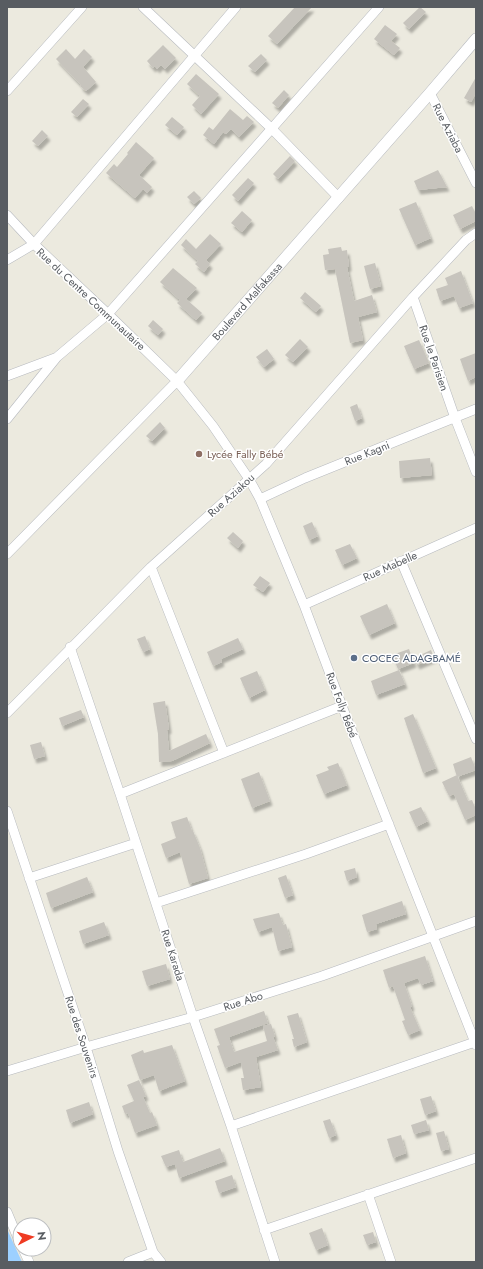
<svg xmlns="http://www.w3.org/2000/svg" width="483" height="1269" font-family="Jost,sans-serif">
<defs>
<filter id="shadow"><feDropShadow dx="2.5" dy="4.5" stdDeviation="1" flood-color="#0004"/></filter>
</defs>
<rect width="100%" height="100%" fill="#eceadf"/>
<path fill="#9dd0ff" d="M7 1229 22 1262H7Z"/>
<path fill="#c7c4bd" filter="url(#shadow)" d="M295 7H312L277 44 268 36Z
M420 7 426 12 409 29 403 23Z
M385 25 397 34 391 41 400 48 394 55 374 39Z
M163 45 176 58 165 69 161 65 157 69 155 66 153 68 147 61Z
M66 49 75 59 84 49 92 57 83 67 96 82 86 91 80 86 81 85 56 59Z
M261 54 267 60 255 72 248 66Z
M196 74 219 94 201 114 192 105 200 96 187 84Z
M476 77V93L471 102 464 98Z
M284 90 289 95 278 108 272 103Z
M83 99 89 104 77 117 71 112Z
M230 109 243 120 247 116 254 122 239 137 231 129 226 134 223 132 214 144 203 135 209 127 213 130Z
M172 117 184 127 177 135 165 125Z
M42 130 48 136 38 146 32 141Z
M136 142 154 158 139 175 152 187 147 193 143 189 135 198 106 173 114 164 117 167 128 154 127 153Z
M290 156 295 161 278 179 273 174Z
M438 170 447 187 418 190 414 181Z
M248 178 254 183 238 201 232 195Z
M194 191 201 198 194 204 187 197Z
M416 202 431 238 415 245 399 209Z
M472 206 476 214V221L460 229 453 215Z
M242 211 252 220 242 232 231 223Z
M210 234 221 244 206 260 210 264 204 272 195 264 198 261 181 245 186 239 196 249Z
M341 247 342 251 347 250 349 267H347L354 301 372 295 377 312 358 317 363 340 350 343 335 269 325 270 323 255 329 254 328 249Z
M375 263 381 286 370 289 364 266Z
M173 268 197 288 186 299 202 313 196 320 177 303 180 300 160 282Z
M461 271 473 303 459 308 454 296 440 301 436 289 448 285 445 278Z
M305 292 321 306 316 312 300 298Z
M153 320 163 329 158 335 148 326Z
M300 339 308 347 293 362 285 355Z
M419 340 429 363 414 369 404 346Z
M267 349 274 359 264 367 256 357Z
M476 353V377L468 381 460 359Z
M357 404 362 418 355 421 350 407Z
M160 422 165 428 152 441 146 436Z
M430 458 432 475 400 478 399 461Z
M312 522 318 536 309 540 303 526Z
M233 532 243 541 238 548 227 538Z
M350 544 357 558 342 565 335 550Z
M260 576 270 583 263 592 253 585Z
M387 604 395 623 369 635 360 616Z
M145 636 150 649 143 652 137 639Z
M238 638 243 649 221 659 222 662 213 666 207 652Z
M409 649 414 663 398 669 392 655Z
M431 650 434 658 417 665 414 658Z
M399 670 405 684 376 695 371 681Z
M257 671 265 690 249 698 240 678Z
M165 701 169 729 167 730 169 751 206 734 210 743 172 761 159 762 158 734 153 703Z
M81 710 84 717 62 726 59 718Z
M413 714 436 768 423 773 404 718Z
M41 742 45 756 34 759 30 745Z
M471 757 476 770 457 777 453 764Z
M338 763 347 785 324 794 316 775 329 770 327 767Z
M259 772 270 801 252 808 241 779Z
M457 775 468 801 472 800 476 810V815L465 820 454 794 449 796 442 782Z
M421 807 428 821 416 827 409 812Z
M187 817 192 831H193L200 848 208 878 189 884 180 852 166 858 161 844 176 838 171 822Z
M355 868 357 877 347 881 344 871Z
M286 875 293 895 285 898 278 878Z
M87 877 93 892 51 908 46 893Z
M402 901 406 914 376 924 377 929 367 932 362 915Z
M279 913 283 925 286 924 292 947 278 951 272 927 258 932 253 919Z
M104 922 109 935 83 944 79 931Z
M425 956 433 981 421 985 418 978 404 983 412 1006 410 1007 420 1030 408 1035 402 1021 405 1020 393 986 389 988 383 970Z
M166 964 170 979 147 986 142 971Z
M264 1011 268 1023 229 1037 234 1052 267 1041 263 1026 271 1024 275 1036 273 1037 278 1050 256 1057 261 1087 243 1090 241 1078H244L241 1062 225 1068 217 1046 220 1045 214 1029Z
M298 1013 307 1042 294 1047 292 1039H294L287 1016Z
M172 1045 185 1081 159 1091 154 1075 140 1080 131 1055 143 1050 144 1053Z
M139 1080 146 1096 143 1097 150 1113 152 1112 157 1125 135 1133 128 1113 125 1114 122 1106 134 1101 127 1085Z
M431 1096 436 1111 425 1115 420 1099Z
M89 1102 93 1114 70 1123 66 1110Z
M330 1119 336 1135 329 1138 323 1121Z
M426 1120 429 1130 414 1134 411 1125Z
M444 1131 449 1149 441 1151 436 1133Z
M401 1135 406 1153 393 1158 387 1139Z
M220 1148 225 1161 179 1178 175 1164 166 1167 161 1156 179 1150 183 1162Z
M232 1175 236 1187 219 1193 215 1181Z
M322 1228 328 1245 316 1250 309 1233Z
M373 1232 376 1242 367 1245 363 1235Z"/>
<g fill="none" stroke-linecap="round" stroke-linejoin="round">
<defs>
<path id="minor" d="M143 7 272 129 339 198
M7 91 82 7
M430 93 476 183
M7 215 34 244 108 314 177 381 213 426 249 479 260 499 304 605 342 706 476 1045
M7 260 34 244 236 7
M413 297 455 418 476 472
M7 376 55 358
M7 419 57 357 108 314 379 7
M260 499 305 478 476 409
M7 554 177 381
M401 561 476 739
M151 567 224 753
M304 605 476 528
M70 647 120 794 193 1017 231 1126 275 1262
M7 713 151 567 266 464 413 297 466 240 476 233
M120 794 342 706
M7 811 86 1047 118 1151 153 1252 161 1262
M29 878 136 843
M156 903 306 854 389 824
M7 1071 86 1047 193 1017 322 976 476 921
M231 1126 475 1042
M368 1194 391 1262
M7 1212 20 1243
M264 1230 476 1158
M23 1249 29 1262
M128 1262 153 1252"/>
<g id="tertiary">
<path id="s1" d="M177 381 430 93 476 39"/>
</g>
</defs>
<use href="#minor" stroke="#b7babf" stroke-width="10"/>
<use href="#tertiary" stroke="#b7babf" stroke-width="12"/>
<use href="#minor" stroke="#fff" stroke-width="9"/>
<use href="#tertiary" stroke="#fff" stroke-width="11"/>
</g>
<circle fill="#8d6e63" stroke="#fff" stroke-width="1.5" cx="199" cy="454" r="4"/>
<circle fill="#5c6f8a" stroke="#fff" stroke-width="1.5" cx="354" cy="658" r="4"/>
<g text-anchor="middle" stroke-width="3" stroke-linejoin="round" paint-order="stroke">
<g font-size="11" fill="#585c61" stroke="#fff">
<text transform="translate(448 128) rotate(63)" y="4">Rue Aziaba</text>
<text transform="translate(91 299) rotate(43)" y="4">Rue du Centre Communautaire</text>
<text dy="4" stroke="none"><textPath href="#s1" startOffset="106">Boulevard Malfakassa</textPath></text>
<text transform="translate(434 358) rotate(71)" y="4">Rue le Parisien</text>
<text transform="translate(367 453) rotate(-22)" y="4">Rue Kagni</text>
<text transform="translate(231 495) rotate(-42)" y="4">Rue Aziakou</text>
<text transform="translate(390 566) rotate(-24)" y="4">Rue Mabelle</text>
<text transform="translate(342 705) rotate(69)" y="4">Rue Folly Bébé</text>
<text transform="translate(173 955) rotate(72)" y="4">Rue Karada</text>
<text transform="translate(243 1001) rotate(-18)" y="4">Rue Abo</text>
<text transform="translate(82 1037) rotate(72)" y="4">Rue des Souvenirs</text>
</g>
<g font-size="11" fill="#785e54" stroke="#fff" text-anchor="start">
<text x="207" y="458">Lycée Fally Bébé</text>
</g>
<g font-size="11" fill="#4e5e75" stroke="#fff" text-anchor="start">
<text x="362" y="662">COCEC ADAGBAMÉ</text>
</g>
</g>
<rect width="483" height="1269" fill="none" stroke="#585c61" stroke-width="16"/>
<g transform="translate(32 1237) rotate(84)"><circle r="19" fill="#ffffff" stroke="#bcbec0"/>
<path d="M0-3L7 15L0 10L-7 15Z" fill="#ef3b23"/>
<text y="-6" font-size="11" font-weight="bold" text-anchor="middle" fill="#585c61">N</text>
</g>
</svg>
